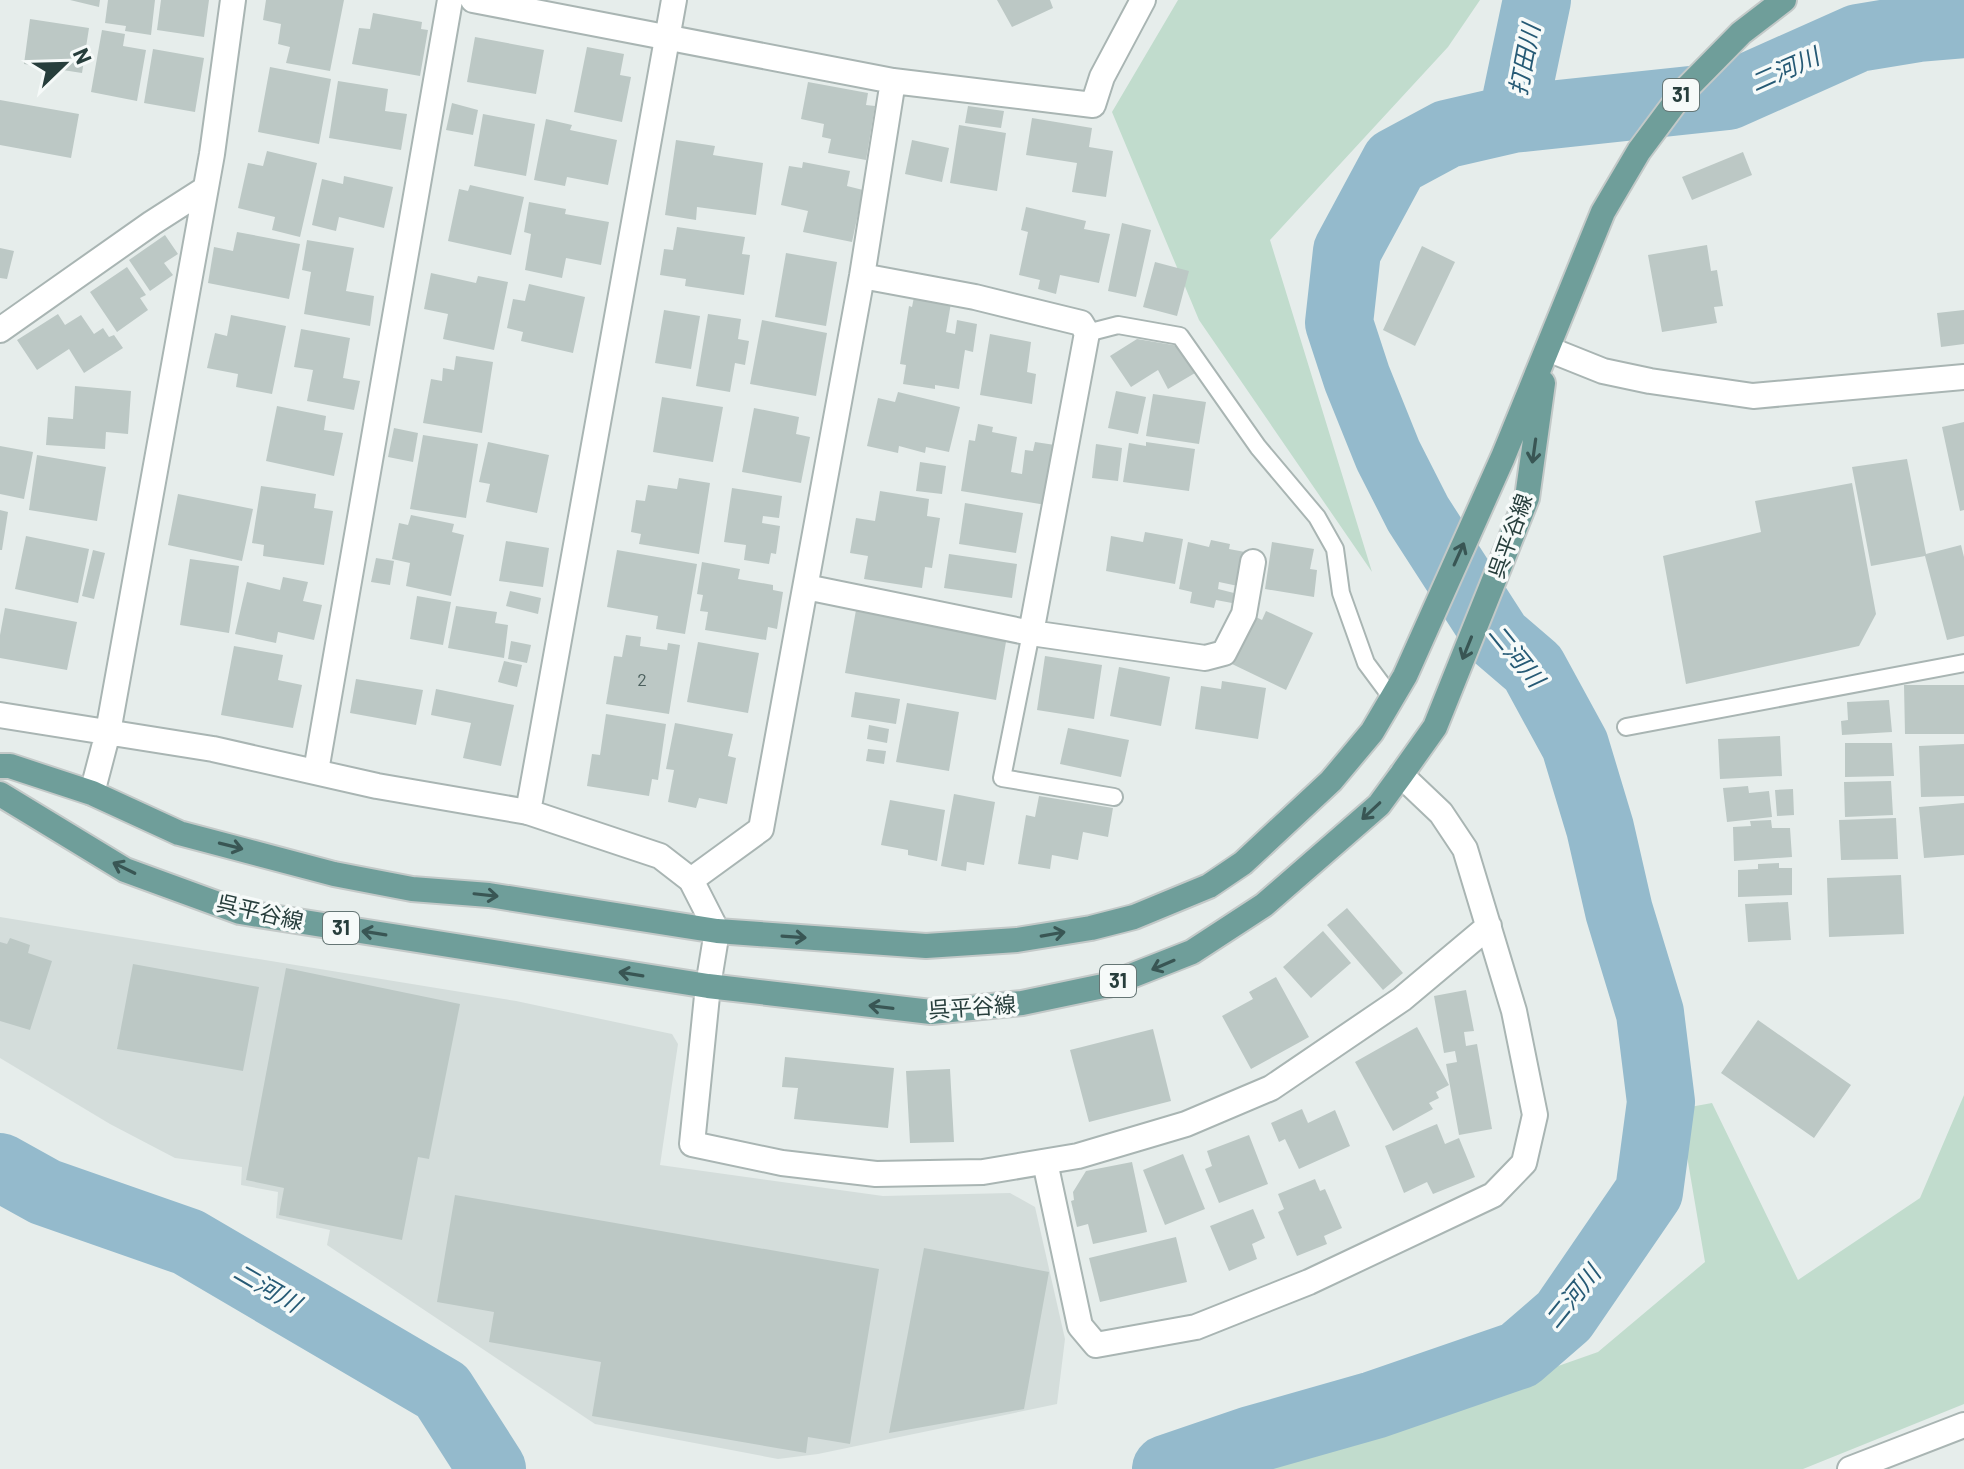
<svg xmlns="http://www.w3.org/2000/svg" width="1964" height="1469" font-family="Barlow,'Noto Sans JP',sans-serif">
<rect width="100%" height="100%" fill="#e6edeb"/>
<path fill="#d4dddb" d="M0 917 516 1001 672 1034 678 1044 660 1165 883 1196 1010 1193 1035 1207 1065 1339 1057 1404 818 1454 778 1459 595 1424 327 1245 330 1230 276 1218 278 1192 241 1185 242 1167 175 1158 110 1124 0 1058Z"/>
<path fill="#c1dccd" d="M1178 0H1480L1448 47 1270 240 1372 572 1199 320 1112 112Z
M1964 1095V1404L1803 1469H1264L1598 1352 1705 1262 1679 1109 1712 1103 1798 1280 1920 1198Z"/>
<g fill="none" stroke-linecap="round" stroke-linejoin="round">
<path stroke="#94bacc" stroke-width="68" d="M1512 119 1537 0
M0 1167 45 1192 188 1242 442 1391 492 1469
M1166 1469 1251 1440 1374 1405 1519 1355 1564 1316 1649 1192 1661 1102 1650 1013 1619 911 1600 828 1575 745 1533 668 1498 638 1418 514 1388 455 1357 378 1339 323 1347 251 1395 162 1447 134 1512 119 1728 96 1858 38 1919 28 1964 24"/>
</g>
<path fill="#bcc8c5" d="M70 0H100L99 7Z
M108 0H155L151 35 125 31 126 26 105 23Z
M161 0H209L204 37 157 30Z
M266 0H344L330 71 286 63 290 47 278 44 281 24 263 20Z
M997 0H1050L1053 8 1012 27Z
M373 13 422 22 421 29 428 30 420 76 352 64 359 28 370 29Z
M30 19 89 28 82 73 24 64Z
M102 30 125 34 123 46 146 50 137 101 91 92Z
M475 37 544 50 536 94 467 82Z
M587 47 624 54 620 75 631 77 622 122 574 112Z
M153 49 204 58 195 112 144 103Z
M270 67 331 79 319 144 258 132Z
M338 81 388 89 385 111 407 114 401 150 329 138Z
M808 82 868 93 866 105 875 106 866 160 828 153 831 139 822 137 824 124 801 119Z
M0 100 79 114 71 158 0 145Z
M452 103 478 110 473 135 446 130Z
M968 106 1004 111 1001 128 965 123Z
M483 114 535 124 526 176 474 166Z
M1032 118 1092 128 1089 147 1113 151 1106 197 1072 192 1077 163 1026 155Z
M546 119 572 125 570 130 617 140 608 185 567 177 565 186 534 180Z
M959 125 1006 133 997 191 950 183Z
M676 140 715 146 713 155 763 163 756 215 697 207 696 220 665 215Z
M912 140 949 148 942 182 905 174Z
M267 151 317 163 300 237 272 230 275 217 238 208 248 163 263 166Z
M1743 152 1752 175 1692 200 1682 177Z
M803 162 850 171 847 186 863 190 852 242 803 232 808 211 781 205 789 166 802 168Z
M344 176 393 187 384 228 339 217 336 231 312 225 322 179 343 184Z
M470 185 524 197 511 255 448 241 459 189 468 191Z
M529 202 566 209 565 214 609 222 601 265 566 258 562 278 525 270 531 234 524 232Z
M1026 207 1086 221 1084 229 1110 234 1099 283 1060 275 1056 294 1038 289 1040 280 1019 275 1028 232 1021 230Z
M1122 223 1151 230 1136 297 1108 291Z
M677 227 745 237 742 254 750 255 744 295 685 286 686 279 660 275 664 249 673 250Z
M237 232 300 244 289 299 208 283 214 247 233 251Z
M165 235 178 254 164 263 173 275 150 291 129 260Z
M307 240 354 248 346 291 374 296 370 326 304 314 311 272 302 270Z
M1707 245 1711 271 1717 270 1723 306 1714 307 1717 323 1662 332 1648 255Z
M1422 246 1455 262 1415 346 1383 330Z
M0 248 14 251 7 279 0 278Z
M786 253 837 262 826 326 775 317Z
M1155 262 1189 271 1177 316 1143 307Z
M127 267 146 295 140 298 148 310 117 332 90 292Z
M431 273 476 283 478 276 508 282 494 350 443 339 448 314 424 309Z
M529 284 585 297 573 353 521 341 523 332 507 328 513 299 525 301Z
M914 297 951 303 946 332 955 334 957 320 977 324 973 352 965 350 959 389 935 385V389L903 384 906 365 900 364 909 306 912 307Z
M664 310 700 316 691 369 655 363Z
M1964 310V344L1941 347 1937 313Z
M58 314 65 325 81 315 94 334 103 328 109 337 114 335 123 348 84 373 69 349 37 370 17 340Z
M708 314 741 319 738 339 749 341 745 365 735 363 730 392 696 386Z
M231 315 286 326 272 394 236 387 238 374 207 368 215 333 227 336Z
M762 320 827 333 816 396 750 384Z
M301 329 350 338 343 378 360 381 354 410 307 401 313 370 294 367Z
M990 334 1031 342 1027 372 1036 374 1032 404 980 395Z
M1137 339 1179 346 1195 373 1168 389 1158 370 1131 387 1110 356Z
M456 356 493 362 482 433 423 423 431 379 442 381 443 368 454 370Z
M75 386 131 391 128 434 106 432 105 449 46 445 48 417 73 419Z
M1116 391 1146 397 1138 434 1108 428Z
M898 392 960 407 949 452 926 447 925 453 899 446 898 453 867 446 878 398 895 402Z
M1153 394 1206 402 1199 444 1146 436Z
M662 397 723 407 713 462 653 452Z
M277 406 326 416 324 430 343 433 334 476 266 461Z
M754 408 799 417 796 434 810 437 801 483 742 472Z
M1964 422V510L1960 511 1942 427Z
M978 424 993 427 992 432 1017 437 1011 472 1022 474 1025 450 1033 451 1035 442 1055 445 1046 505 961 491 969 440 975 441Z
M394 428 418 433 413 462 388 457Z
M423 435 478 444 466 518 410 509Z
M488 442 549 455 537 513 486 502 490 484 479 482Z
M1146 442 1195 449 1189 491 1123 482 1129 443 1146 446Z
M1096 444 1122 448 1118 481 1092 478Z
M0 446 33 452 24 499 0 494Z
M37 455 106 467 97 521 29 510Z
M1907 459 1926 554 1961 545 1964 557V636L1947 640 1925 556 1871 566 1852 467Z
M920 462 946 466 942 494 916 491Z
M679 478 710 483 699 554 639 544 641 534 631 532 636 500 645 501 648 485 677 489Z
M1852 483 1876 614 1859 646 1686 684 1663 556 1761 532 1755 501Z
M261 486 316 494 314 508 333 511 324 565 263 556 264 545 252 543Z
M732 488 782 496 779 518 763 516 762 523 780 526 776 554 771 553 769 564 744 560 746 545 724 542Z
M880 491 929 499 927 516 940 518 932 568 925 567 922 588 864 579 868 556 850 553 856 518 875 521Z
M178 494 253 509 242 561 168 545Z
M965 503 1023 513 1016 553 959 544Z
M0 510 8 512 2 550H0Z
M411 515 454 524 452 532 464 535 451 596 406 586 410 563 392 559 399 523 408 525Z
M1145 532 1183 539 1175 584 1106 571 1111 536 1143 542Z
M26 536 89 549 78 603 15 589Z
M1211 540 1230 544 1229 549 1245 552 1238 586 1219 582 1218 589 1234 593 1232 603 1216 600 1214 608 1190 603 1192 592 1179 589 1188 542 1209 547Z
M506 541 549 548 543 587 499 581Z
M1272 542 1314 549 1310 569 1317 570 1314 597 1265 589Z
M93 550 105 553 94 599 82 596Z
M617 550 697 564 685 634 656 629 658 616 607 607Z
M949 554 1017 564 1012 598 944 588Z
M376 558 394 561 390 585 371 582Z
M190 559 239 566 229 633 180 625Z
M702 562 740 569 738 579 773 585V590L783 592 777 629 768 627 766 640 705 630 708 612 700 611 703 595 697 594Z
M283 577 308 582 303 601 322 605 314 640 278 632 276 643 235 634 247 582 280 590Z
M510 591 541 598 538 614 506 606Z
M417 596 451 602 443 645 410 639Z
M456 606 497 612 495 623 508 625 504 658 448 648Z
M5 608 77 622 67 670 0 658V635Z
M856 610 1007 636 996 700 845 673Z
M1266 611 1313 633 1286 690 1232 664 1254 616 1262 620Z
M626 635 641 637 640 646 667 650 668 643 680 645 669 714 606 704 614 656 622 657Z
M511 641 531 645 527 663 508 659Z
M698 642 759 653 748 713 687 702Z
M234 646 283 655 278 680 302 685 293 728 221 715Z
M1045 656 1102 665 1094 719 1037 710Z
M504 661 522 665 517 687 498 682Z
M1119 667 1170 677 1161 726 1110 716Z
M356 679 423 690 416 725 350 713Z
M1222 681 1266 688 1258 739 1195 729 1201 686 1221 689Z
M1904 685H1964V734H1905Z
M436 689 514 705 501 766 463 758 471 723 431 715Z
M855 692 900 699 896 724 851 717Z
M1889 700 1892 732 1842 735 1841 721 1848 720 1847 702Z
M907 703 959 712 949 771 896 762Z
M606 714 666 724 658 780 652 779 649 796 587 786 592 754 600 755Z
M675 723 733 734 728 756 736 758 727 804 699 798 696 808 668 802 674 770 666 769Z
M869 725 889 729 887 743 867 739Z
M1068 728 1129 740 1121 777 1060 764Z
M1780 736 1782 776 1720 779 1718 739Z
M1845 743H1892L1894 776 1845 777Z
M1964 744V796L1921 797 1919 746Z
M868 749 886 751 884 764 866 761Z
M1891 781 1893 815 1845 817 1844 782Z
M1748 786 1749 793 1769 791 1772 817 1727 822 1723 788Z
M1793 789 1794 815 1777 816 1775 790Z
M954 794 995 802 984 865 967 862 966 871 941 866Z
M1039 796 1113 808 1108 837 1083 832 1078 860 1052 855 1050 869 1018 864 1026 815 1035 817Z
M890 800 945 810 937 861 908 855V850L881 845Z
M1964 803V855L1924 858 1919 807Z
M1896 818 1898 859 1841 860 1839 820Z
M1771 820 1772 828H1790L1792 857 1734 861 1733 827 1751 826 1750 821Z
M1779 863V868H1792V895L1738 897V870L1758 869V864Z
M1901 875 1904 934 1829 937 1827 878Z
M1788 902 1791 940 1748 942 1745 904Z
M1347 908 1403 973 1383 990 1327 925Z
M1323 931 1351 963 1311 998 1283 967Z
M10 938 30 945 28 953 52 961 30 1030 0 1021V942L7 944Z
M133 964 259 987 243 1071 117 1049Z
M286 968 460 1004 429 1159 418 1157 402 1240 279 1215 284 1188 246 1180Z
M1276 977 1309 1037 1251 1069 1222 1016 1253 999 1249 992Z
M1466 990 1474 1031 1464 1032 1466 1046 1477 1044 1492 1129 1459 1135 1446 1064 1457 1062 1455 1051 1444 1053 1434 996Z
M1758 1020 1851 1085 1814 1138 1721 1073Z
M1417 1027 1449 1085 1436 1092 1439 1098 1429 1103 1433 1109 1393 1131 1355 1062Z
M1153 1029 1171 1101 1089 1122 1070 1050Z
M785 1057 894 1068 888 1128 794 1119 798 1088 782 1087Z
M950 1069 954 1142 910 1143 906 1071Z
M1302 1109 1308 1123 1335 1110 1350 1146 1299 1169 1285 1139 1279 1142 1271 1123Z
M1437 1124 1445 1144 1459 1138 1475 1177 1433 1194 1427 1182 1404 1193 1385 1146Z
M1249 1135 1268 1184 1219 1203 1205 1169 1212 1166 1207 1151Z
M1183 1154 1205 1209 1165 1225 1143 1170Z
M1132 1162 1147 1232 1093 1244 1088 1224 1077 1227 1071 1201 1074 1200 1073 1192 1086 1171Z
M1315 1179 1320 1191 1325 1189 1342 1228 1324 1236 1327 1244 1297 1256 1278 1212 1284 1209 1278 1194Z
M455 1195 879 1269 850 1444 808 1437 806 1453 592 1416 601 1362 489 1342 494 1312 437 1302Z
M1253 1209 1265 1238 1252 1244 1257 1259 1229 1271 1210 1226Z
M1176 1237 1187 1282 1100 1302 1089 1258Z
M924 1248 1049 1272 1024 1409 889 1433Z"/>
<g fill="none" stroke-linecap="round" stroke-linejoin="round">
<defs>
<path id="service" d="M1087 333 1118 325 1180 336 1258 447 1317 517 1335 549 1341 593 1366 663 1392 698
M1031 633 1002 778 1114 797
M1626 727 1964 663"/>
<path id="minor" d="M473 0 893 81 1093 105 1102 77 1143 0
M862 276 975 297 1081 323 1087 333 1031 633
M0 330 152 223 205 189
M806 587 1031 633 1205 658 1224 653 1244 614 1253 562
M0 715 213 749 377 786 528 812
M316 771 450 0
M92 793 108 732 212 154 233 0
M691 880 761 829 862 276 893 81
M708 986 692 1144 782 1163 876 1174 983 1172 1078 1156 1186 1124 1271 1088 1402 999 1489 926
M1045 1162 1080 1326 1096 1345 1196 1327 1309 1282 1493 1195 1524 1163 1535 1115 1514 1011 1465 849 1441 813 1401 775
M1850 1469 1964 1425"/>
<path id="tertiary" d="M674 0 528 812 660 856 691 880 717 931 708 986
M1548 349 1603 371 1650 381 1753 396 1964 377"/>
<path id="primary" d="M0 766H10L92 793 179 833 334 874 412 889 489 895 717 931 926 946 1017 940 1091 928 1134 917 1209 886 1243 863 1331 781 1372 732 1405 676 1503 457 1603 212 1639 151 1683 92 1741 33 1784 0
M0 794 125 870 240 912 708 986 931 1012 1022 1003 1108 985 1192 952 1264 905 1379 805 1401 775 1435 727 1527 498 1543 383"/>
</defs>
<use href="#service" stroke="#a9b5b3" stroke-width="20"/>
<use href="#minor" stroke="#a9b5b3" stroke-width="28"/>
<use href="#tertiary" stroke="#a9b5b3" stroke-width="28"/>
<use href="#primary" stroke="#c3c9c8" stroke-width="28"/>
<use href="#service" stroke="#fff" stroke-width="16"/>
<use href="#minor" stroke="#fff" stroke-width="24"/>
<use href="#tertiary" stroke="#fff" stroke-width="24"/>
<use href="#primary" stroke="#6f9e9a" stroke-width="24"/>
</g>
<defs><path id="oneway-shaft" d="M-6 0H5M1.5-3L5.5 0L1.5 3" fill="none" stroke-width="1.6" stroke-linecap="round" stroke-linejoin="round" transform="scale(2)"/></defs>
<g stroke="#395654">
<use href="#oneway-shaft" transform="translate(1534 451) rotate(98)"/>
<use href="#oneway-shaft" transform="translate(1459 554) rotate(-66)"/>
<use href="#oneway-shaft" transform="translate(1467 648) rotate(112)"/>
<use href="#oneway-shaft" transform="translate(1371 811) rotate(137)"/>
<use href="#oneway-shaft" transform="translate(231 846) rotate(14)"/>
<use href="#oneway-shaft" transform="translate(124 868) rotate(-154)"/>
<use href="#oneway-shaft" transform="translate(486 895) rotate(6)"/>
<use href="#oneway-shaft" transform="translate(374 933) rotate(-171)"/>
<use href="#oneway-shaft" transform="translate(1053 934) rotate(-10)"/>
<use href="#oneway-shaft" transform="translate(794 937) rotate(4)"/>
<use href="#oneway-shaft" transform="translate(1163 965) rotate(157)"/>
<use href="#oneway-shaft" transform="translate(631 974) rotate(-171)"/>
<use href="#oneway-shaft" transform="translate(881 1007) rotate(-173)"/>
</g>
<g text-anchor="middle" stroke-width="7" stroke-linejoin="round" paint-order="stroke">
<g font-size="18" fill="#4c605e">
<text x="642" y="686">2</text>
</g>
<g fill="#f6faf9" stroke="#657675" stroke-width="2">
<rect x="1663" y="79" width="36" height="32" rx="6"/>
<rect x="323" y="912" width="36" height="32" rx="6"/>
<rect x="1100" y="965" width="36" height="32" rx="6"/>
</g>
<g font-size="20" font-weight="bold" fill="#273e3c">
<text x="1681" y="102">31</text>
<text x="341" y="935">31</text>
<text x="1118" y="988">31</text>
</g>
<g font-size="22" fill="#273e3c" stroke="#f6faf9">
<text transform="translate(1510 536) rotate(-70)" y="8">呉平谷線</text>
<text transform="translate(260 912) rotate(13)" y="8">呉平谷線</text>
<text transform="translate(972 1007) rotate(-4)" y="8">呉平谷線</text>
</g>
<g font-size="24" font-style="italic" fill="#265a75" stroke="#f6faf9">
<text transform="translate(1525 60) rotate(-79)" y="8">打田川</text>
<text transform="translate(1785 70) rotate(-24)" y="8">二河川</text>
<text transform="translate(1516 656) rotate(51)" y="8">二河川</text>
<text transform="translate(267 1288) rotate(30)" y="8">二河川</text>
<text transform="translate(1573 1297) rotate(-51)" y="8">二河川</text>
</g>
</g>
<g transform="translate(64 64) rotate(67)" stroke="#f6faf9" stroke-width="6" paint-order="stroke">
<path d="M0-6L14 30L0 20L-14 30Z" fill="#273e3c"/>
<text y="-12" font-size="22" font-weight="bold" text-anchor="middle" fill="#273e3c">N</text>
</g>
</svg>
